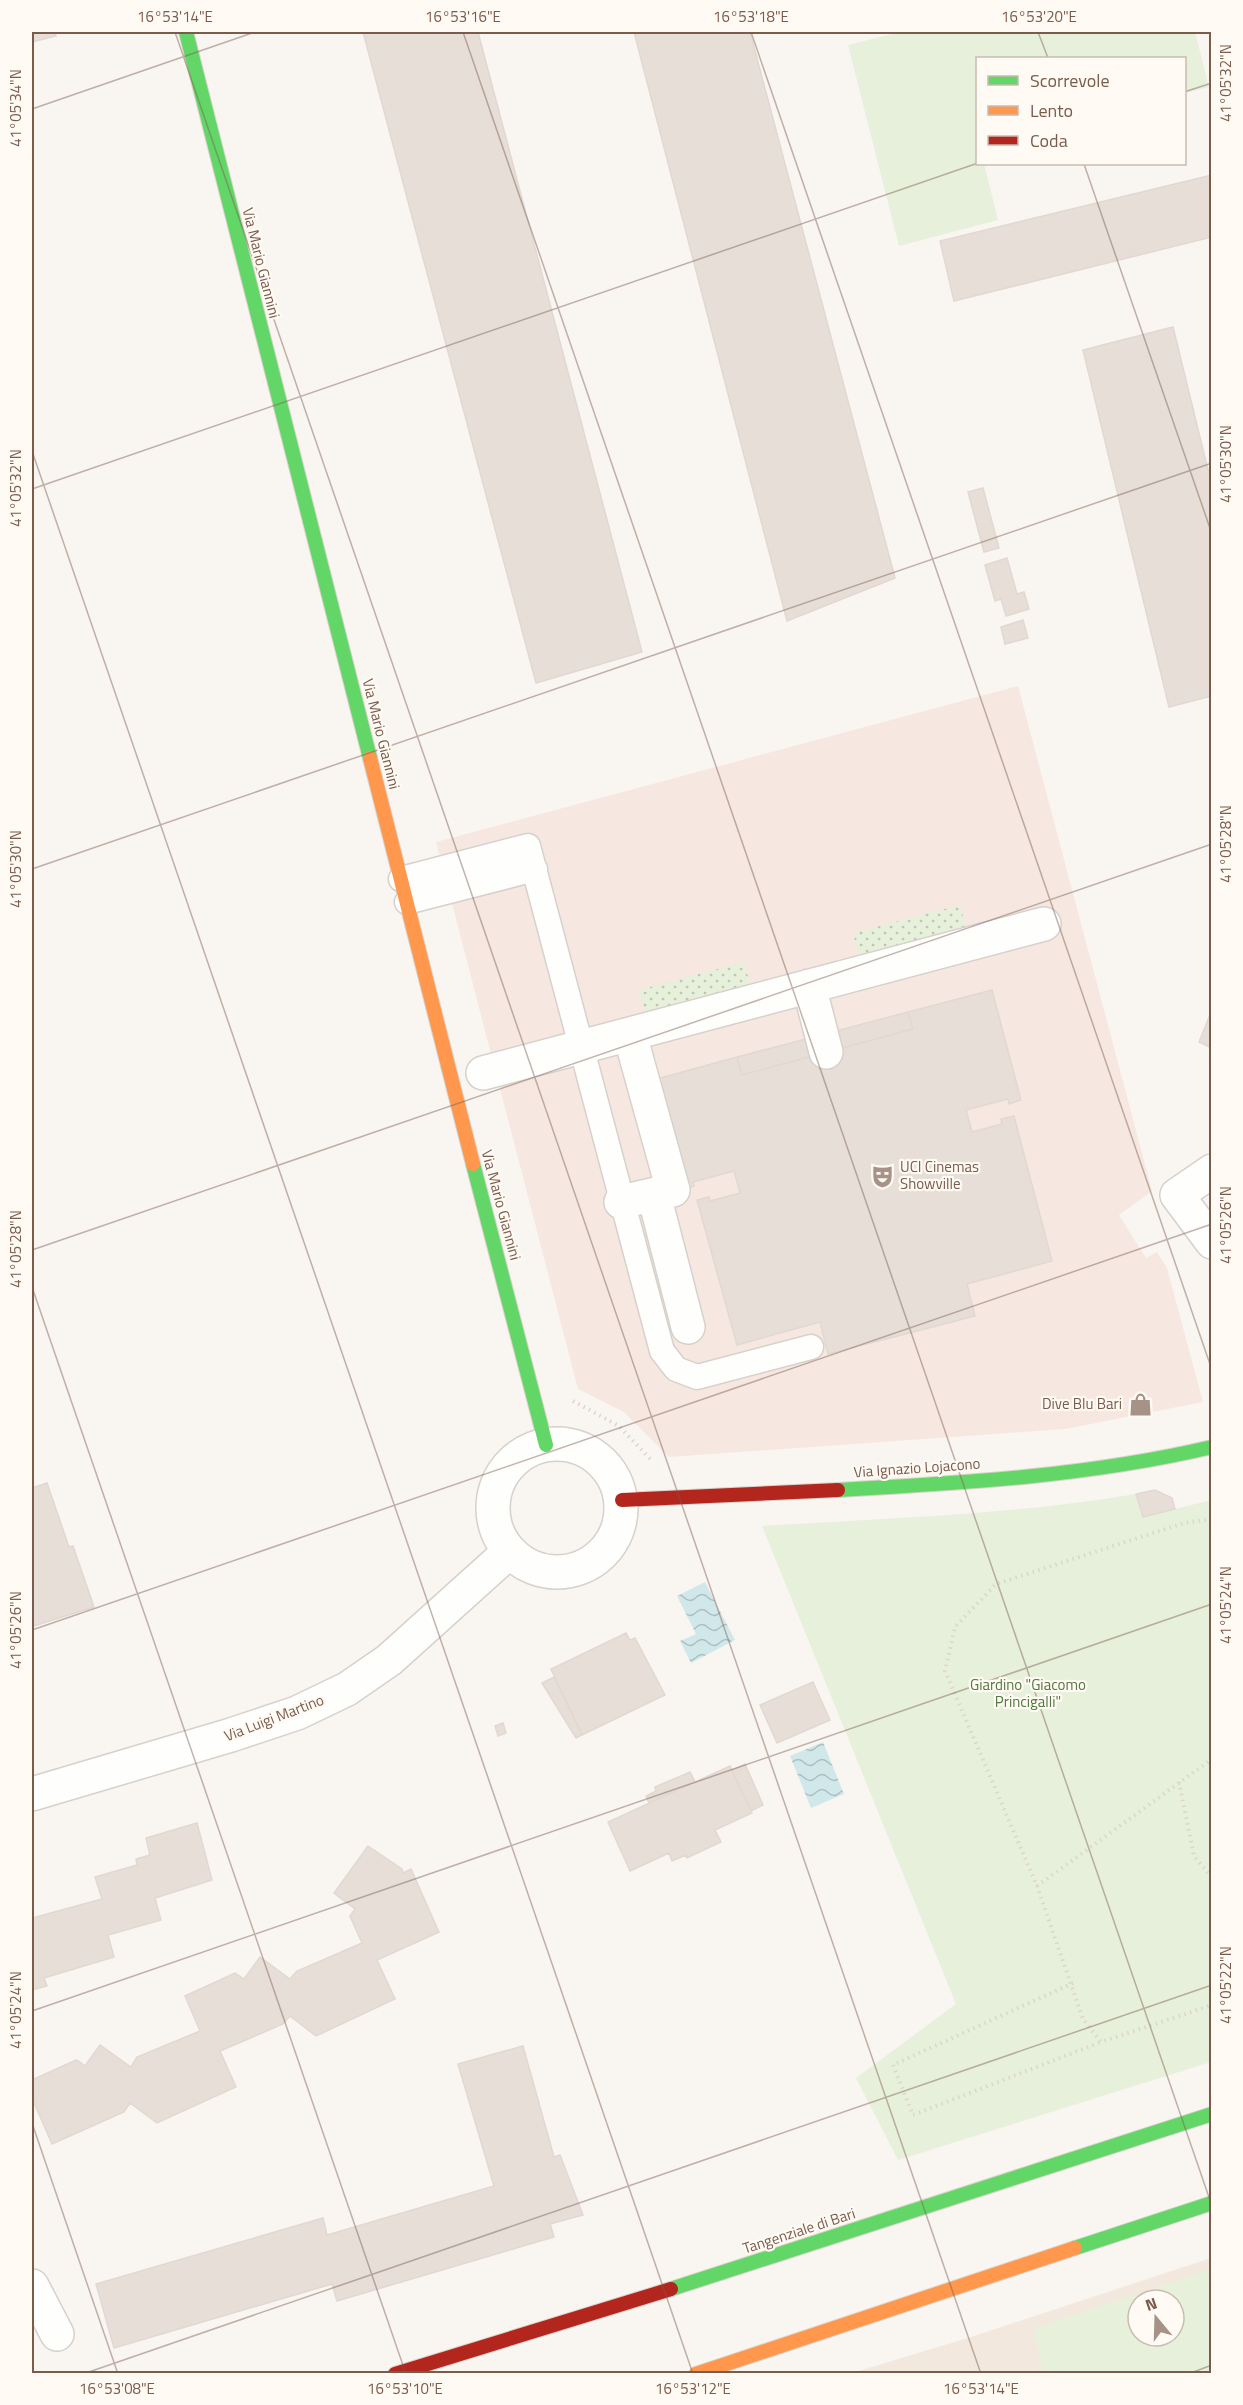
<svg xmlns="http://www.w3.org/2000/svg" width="1243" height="2405" font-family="'Titillium Web',sans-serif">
<defs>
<pattern id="grass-dots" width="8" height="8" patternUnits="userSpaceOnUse" patternTransform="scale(1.5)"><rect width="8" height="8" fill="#e7f0db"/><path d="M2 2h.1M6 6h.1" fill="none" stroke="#c0c6b4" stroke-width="1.8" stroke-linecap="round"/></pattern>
<pattern id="water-waves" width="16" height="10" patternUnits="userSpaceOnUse" patternTransform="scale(1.5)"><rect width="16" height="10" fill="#d0e8ea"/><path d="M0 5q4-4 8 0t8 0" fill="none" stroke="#aebfc0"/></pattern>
</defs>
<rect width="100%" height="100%" fill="#f9f5f0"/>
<path fill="#f2e8de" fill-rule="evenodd" d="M1211 2258V2373L849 2374 971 2337ZM1138 2300H1174V2336H1138Z"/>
<path fill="#f6e8e1" d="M1018 686 1152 1191 1119 1215 1146 1258 1157 1252 1167 1268 1203 1402 1065 1429 669 1457 624 1412 578 1389 436 842Z"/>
<path fill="url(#grass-dots)" d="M960 905 967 931 860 959 853 933Z
M744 962 751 988 646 1016 639 990Z"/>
<path fill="#e7f0db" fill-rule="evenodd" d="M900 32H1195L1209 87 1185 93 1184 58H978V164H984L998 220 899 246 848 45Z
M1136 1494 1143 1517 1211 1500V2062L898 2160 856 2078 956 2004 762 1526C887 1518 1013 1515 1136 1494Z
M1211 2269V2373H1043L1033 2329ZM1138 2300H1174V2336H1138Z"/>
<path fill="url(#water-waves)" d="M705 1582 735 1640 691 1663 680 1641 696 1634 677 1596Z
M823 1742 844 1794 811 1808 790 1756Z"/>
<path fill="#e6ded7" stroke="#e2d8d2" stroke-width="1.5" d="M32 32H55L56 36 32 42Z
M363 32H478L642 652 536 683Z
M634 32H750L895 578 787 621Z
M1212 175V237L954 301 940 241Z
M1173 327 1208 470H1212V696L1169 707 1083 350Z
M983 488 999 548 984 552 968 492Z
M1007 558 1017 594 1024 592 1029 609 1006 616 1001 599 995 601 985 565Z
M1023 620 1028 638 1005 644 1001 627Z
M992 990 1021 1100 1009 1104 1008 1099 966 1110 972 1132 1002 1124 1001 1119 1014 1116 1052 1261 967 1284 975 1316 828 1354 820 1322 737 1345 697 1200 709 1197 710 1201 740 1193 734 1171 693 1182 694 1186 682 1190 653 1080 737 1057 742 1075 913 1029 908 1012Z
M908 1012 913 1029 742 1075 737 1057Z
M1211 1012H1212V1048L1199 1042Z
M47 1483 69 1547 73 1546 94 1607 34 1626 32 1618V1488Z
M1155 1490 1172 1498 1175 1509 1143 1517 1136 1494Z
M626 1633 630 1640 635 1638 665 1695 582 1735 551 1669Z
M554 1677 582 1735 576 1738 542 1683Z
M813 1682 830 1720 777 1743 760 1705Z
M503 1723 506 1733 498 1736 495 1726Z
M745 1764 763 1805 751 1811 732 1770Z
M730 1766 752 1813 715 1830 721 1842 687 1858 686 1855 672 1861 669 1853 630 1871 608 1822Z
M690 1772 695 1782 649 1803 646 1796 656 1791 655 1787Z
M197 1823 212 1880 155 1898 161 1920 108 1935 114 1957 44 1978 47 1986 32 1990V1918L102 1899 95 1877 137 1865 136 1859 150 1855 146 1838Z
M368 1846 402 1869 403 1873 411 1869 439 1932 377 1960 395 1999 316 2036 290 2016 283 2024 220 2051 236 2087 157 2123 130 2103 124 2112 52 2144 32 2098V2080L74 2061 77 2060 85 2066 100 2045 131 2067 137 2057 200 2031 185 1996 235 1973 244 1979 260 1957 290 1979 297 1971 362 1943 350 1916 355 1909 334 1893Z
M523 2046 554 2157 560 2155 583 2215 550 2224 554 2237 337 2301 332 2284 114 2348 96 2284 323 2218 327 2235 494 2186 458 2064Z"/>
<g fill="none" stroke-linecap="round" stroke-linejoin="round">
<defs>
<path id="lane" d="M401 879 528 846 662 1351 676 1369 697 1377 811 1347
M407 902 535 869"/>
<path id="street" d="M809 986 826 1052
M483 1073 1044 924
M1212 1171 1177 1195 1212 1242
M654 1195 688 1327
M621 1202 673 1190 630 1035
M493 1508a64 64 0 1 1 128 0a64 64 0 1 1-128 0Z
M32 1794 231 1735 297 1713 347 1689 389 1660 509 1552
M32 2286 57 2334"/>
<path id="fast" d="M186 32 370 758
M473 1164 546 1445
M838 1490C963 1483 1089 1476 1212 1447
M1075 2248 1212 2203
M671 2289 1212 2114"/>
<path id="slow" d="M370 758 473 1164
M696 2374 1075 2248"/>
<path id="jam" d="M622 1500 838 1490
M395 2374 671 2289"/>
</defs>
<use href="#lane" stroke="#d7d1cb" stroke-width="27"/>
<use href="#street" stroke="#d7d1cb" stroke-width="36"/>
<use href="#fast" stroke="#d9d2cb" stroke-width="16"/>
<use href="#slow" stroke="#d9d2cb" stroke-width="16"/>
<use href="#jam" stroke="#d9d2cb" stroke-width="16"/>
<path stroke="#dcd5d0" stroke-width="4" stroke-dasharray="1.5 4.5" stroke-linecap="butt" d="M573 1401 619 1426 652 1461
M1212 1519 1184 1523 996 1584 955 1627 945 1671 1037 1886 1083 2019 1101 2042 1212 2005
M1179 1782 1194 1856 1212 1878
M1037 1886 1212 1759
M1073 1983 893 2065 913 2115 1101 2042"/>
<use href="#lane" stroke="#fefefd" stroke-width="24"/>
<use href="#street" stroke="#fefefd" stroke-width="33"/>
<use href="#fast" stroke="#63d668" stroke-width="14"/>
<use href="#slow" stroke="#ff974d" stroke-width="14"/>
<use href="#jam" stroke="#b3261e" stroke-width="14"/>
</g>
<path fill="none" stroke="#7a5c4d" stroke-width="1.5" stroke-opacity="0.45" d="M175 32 981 2374M463 32 1212 2206M751 32 1212 1370M1038 32 1048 58M1184 92 1212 83M32 109 255 32M1084 164 1212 534M32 451 693 2374M32 489 978 163M32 869 1212 463M32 1250 1212 844M32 1287 406 2374M32 1630 1212 1224M32 2011 1212 1604M32 2123 118 2374M83 2374 1212 1985M1188 2374 1212 2365"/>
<defs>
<symbol id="theatre-bare" viewBox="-9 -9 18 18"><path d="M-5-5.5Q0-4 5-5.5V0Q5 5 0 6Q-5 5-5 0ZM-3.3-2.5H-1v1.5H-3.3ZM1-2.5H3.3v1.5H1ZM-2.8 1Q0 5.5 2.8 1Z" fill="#a69286" stroke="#fffaf3" stroke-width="2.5" paint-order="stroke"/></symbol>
<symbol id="shop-bare" viewBox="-9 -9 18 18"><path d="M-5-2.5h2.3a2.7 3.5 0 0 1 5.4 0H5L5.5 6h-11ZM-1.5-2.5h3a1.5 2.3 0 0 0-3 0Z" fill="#a69286" stroke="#fffaf3" stroke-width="2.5" paint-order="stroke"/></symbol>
</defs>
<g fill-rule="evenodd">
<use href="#theatre-bare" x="866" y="1160" width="33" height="33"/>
<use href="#shop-bare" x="1124" y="1388" width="33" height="33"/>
</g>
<g text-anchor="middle" stroke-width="4.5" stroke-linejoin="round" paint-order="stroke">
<g font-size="15" fill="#7a5c4d" stroke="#fffaf3">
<text transform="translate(261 263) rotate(76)" y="5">Via Mario Giannini</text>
<text transform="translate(381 734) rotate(76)" y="5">Via Mario Giannini</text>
<text transform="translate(501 1205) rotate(75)" y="5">Via Mario Giannini</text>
<text transform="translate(917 1468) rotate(-4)" y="5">Via Ignazio Lojacono</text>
<text transform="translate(274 1718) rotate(-21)" y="5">Via Luigi Martino</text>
<text transform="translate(799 2231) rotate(-18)" y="5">Tangenziale di Bari</text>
</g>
<g font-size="15" fill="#7a5c4d" stroke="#fffaf3" text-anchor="start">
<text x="900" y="1172">UCI Cinemas<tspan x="900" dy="17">Showville</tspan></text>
<text x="1122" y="1409" text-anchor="end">Dive Blu Bari</text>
</g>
<g font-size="15" fill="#537a41" stroke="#fffaf3">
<text x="1028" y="1690">Giardino "Giacomo<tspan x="1028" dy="17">Princigalli"</tspan></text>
</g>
</g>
<rect width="1243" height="2405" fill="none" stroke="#fffaf3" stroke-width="66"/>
<rect x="976" y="57" width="210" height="108" fill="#fffaf3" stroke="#cabbb1" stroke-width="1.5"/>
<rect x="988" y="76" width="30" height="9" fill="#63d668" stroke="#cabbb1" stroke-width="1.5"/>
<text x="1030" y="87" font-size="18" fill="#7a5c4d">Scorrevole</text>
<rect x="988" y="106" width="30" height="9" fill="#ff974d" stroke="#cabbb1" stroke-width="1.5"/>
<text x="1030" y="117" font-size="18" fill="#7a5c4d">Lento</text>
<rect x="988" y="136" width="30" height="9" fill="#b3261e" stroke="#cabbb1" stroke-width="1.5"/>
<text x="1030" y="147" font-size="18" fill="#7a5c4d">Coda</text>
<g transform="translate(1156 2318) rotate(341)"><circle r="28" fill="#fffaf3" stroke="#cabbb1" stroke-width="1.5"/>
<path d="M0-4.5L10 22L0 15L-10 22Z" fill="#a69286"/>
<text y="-9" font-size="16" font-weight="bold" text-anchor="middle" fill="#7a5c4d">N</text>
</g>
<rect x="33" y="33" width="1177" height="2339" fill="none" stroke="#7a5c4d" stroke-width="2"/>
<g font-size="15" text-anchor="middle" fill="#7a5c4d">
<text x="175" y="22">16°53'14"E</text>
<text x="463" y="22">16°53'16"E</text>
<text x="751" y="22">16°53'18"E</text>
<text x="1039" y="22">16°53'20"E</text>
<text transform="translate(1226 83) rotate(-90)" y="5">41°05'32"N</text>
<text transform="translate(16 108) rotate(-90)" y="5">41°05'34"N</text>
<text transform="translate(1226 464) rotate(-90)" y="5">41°05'30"N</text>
<text transform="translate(16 488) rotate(-90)" y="5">41°05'32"N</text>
<text transform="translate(1226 844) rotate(-90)" y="5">41°05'28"N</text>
<text transform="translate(16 869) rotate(-90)" y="5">41°05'30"N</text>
<text transform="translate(1226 1225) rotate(-90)" y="5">41°05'26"N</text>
<text transform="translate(16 1249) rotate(-90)" y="5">41°05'28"N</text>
<text transform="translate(1226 1605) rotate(-90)" y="5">41°05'24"N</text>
<text transform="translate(16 1630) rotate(-90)" y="5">41°05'26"N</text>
<text transform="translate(1226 1985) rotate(-90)" y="5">41°05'22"N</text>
<text transform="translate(16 2010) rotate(-90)" y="5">41°05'24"N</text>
<text x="117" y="2394">16°53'08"E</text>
<text x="405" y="2394">16°53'10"E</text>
<text x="693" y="2394">16°53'12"E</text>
<text x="981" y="2394">16°53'14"E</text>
</g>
</svg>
